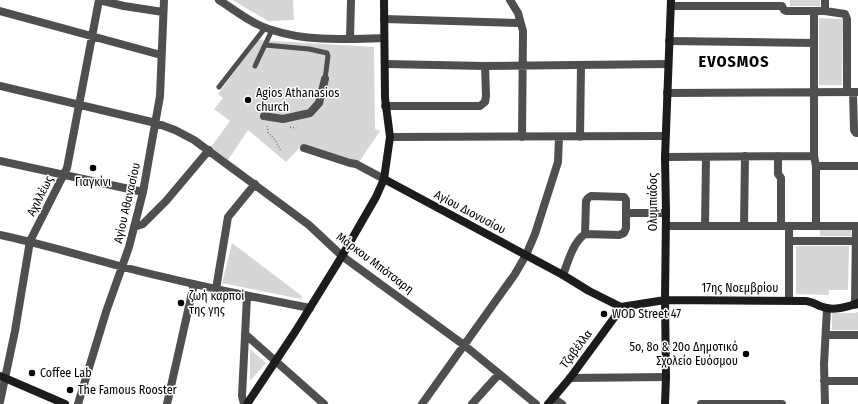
<svg xmlns="http://www.w3.org/2000/svg" width="858" height="404" font-family="'Fira Sans Condensed',sans-serif">
<rect width="100%" height="100%" fill="#fff"/>
<path fill="#d6d6d6" d="M232 0H293L294 20 268 21Z
M790 0H820V6H790Z
M819 18 843 19 842 85H819Z
M258 40 374 47 375 129 380 131 359 162 303 144 286 162 248 130 228 160 211 147 230 121 214 109 223 98 218 94Z
M820 227H851V236H820Z
M232 243 302 296 301 299 222 283Z
M796 246H849L848 290H829V295L796 294Z
M858 312V330H832V313H854Z
M250 349 266 363 250 381Z"/>
<g fill="none" stroke-linecap="round" stroke-linejoin="round">
<path stroke="#717171" stroke-width="1.5" stroke-dasharray="1 2" stroke-linecap="butt" d="M267 126 268 132 275 140 281 151
M290 127 296 128"/>
<path stroke="#4f4f4f" stroke-width="5" d="M265 45 309 49 327 53 328 56 325 79
M255 66 272 30
M219 87 265 28"/>
<path stroke="#4f4f4f" stroke-width="8" d="M99 0 124 6 163 12
M219 0C235 10 253 25 272 30 308 42 347 39 384 38
M510 0 518 13 523 31 522 137
M825 0V11
M671 6H782L784 10 786 11H825L845 14 847 19V92
M0 11 161 55
M814 11V156L816 166V225
M384 19 520 23
M350 39 351 0
M669 41 814 43
M385 64 485 66 668 64
M0 86 156 123 175 130 194 140 309 225 342 256 464 345 536 404
M853 92 854 130 856 133H858
M667 93 858 92
M385 106H480L485 102 486 96 485 66
M264 116 283 119 310 113 319 103 325 79
M390 137 665 136
M580 137 581 66
M304 148 350 163 356 164 384 179
M778 156V174L781 178V226
M665 157 814 156
M0 161 143 192
M816 166H858
M626 213V228L624 233 619 235 585 234 586 201 588 198 591 196 624 197 626 200V213H666
M666 226H858
M705 226 706 157
M744 226 745 156
M789 226V300
M134 227 143 224 166 201 209 150
M0 235C42 244 82 256 123 267 185 283 247 296 310 308
M789 241H856
M563 275C568 262 573 242 585 234
M216 289 228 217 255 184
M855 305 856 226
M245 334 324 404
M826 335H858
M570 378 666 377
M824 381H858
M553 398 562 404
M0 402 15 331 30 241 67 168 99 0
M78 404 106 312 129 247 143 192 160 96 164 0
M167 404 194 284
M244 404 242 396 247 296
M422 404 515 274 526 255 535 234 558 162 559 137
M472 404 499 374
M701 404H782
M825 404 824 364 827 308"/>
<path stroke="#1c1c1c" stroke-width="8" d="M384 179 563 275 589 291 621 307 665 300 805 301C812 301 816 305 823 307 832 311 849 307 858 303
M0 376 65 404
M247 404 295 332 342 256 376 197 384 179 390 137 385 98 384 0
M548 404 570 378 614 318 621 307
M665 404 666 377 665 300 666 213 665 157 671 0"/>
</g>
<g fill="#000" stroke="#fff" stroke-width="1.5">
<circle cx="248" cy="100" r="4"/>
<circle cx="93" cy="168" r="4"/>
<circle cx="181" cy="303" r="4"/>
<circle cx="604" cy="314" r="4"/>
<circle cx="746" cy="354" r="4"/>
<circle cx="32" cy="373" r="4"/>
<circle cx="70" cy="390" r="4"/>
</g>
<g text-anchor="middle" stroke-width="3" stroke-linejoin="round" paint-order="stroke">
<g font-size="12" fill="#000" stroke="#fff" text-anchor="start">
<text x="256" y="97">Agios Athanasios<tspan x="256" dy="14">church</tspan></text>
<text x="93" y="186" text-anchor="middle">Γιαγκίνι</text>
<text x="189" y="300">ζωή καρποί<tspan x="189" dy="14">της γης</tspan></text>
<text x="612" y="318">WOD Street 47</text>
<text x="738" y="351" text-anchor="end">5ο, 8ο &amp; 20ο Δημοτικό<tspan x="738" dy="14">Σχολείο Ευόσμου</tspan></text>
<text x="40" y="377">Coffee Lab</text>
<text x="78" y="394">The Famous Rooster</text>
</g>
<g font-size="12" fill="#000" stroke="#fff">
<text transform="translate(40 196) rotate(-63)" y="4">Αχιλλέως</text>
<text transform="translate(653 202) rotate(-90)" y="4">Ολυμπιάδος</text>
<text transform="translate(127 203) rotate(-77)" y="4">Αγίου Αθανασίου</text>
<text transform="translate(470 212) rotate(28)" y="4">Αγίου Διονυσίου</text>
<text transform="translate(375 263) rotate(37)" y="4">Μάρκου Μπότσαρη</text>
<text x="740" y="292">17ης Νοεμβρίου</text>
<text transform="translate(576 349) rotate(-53)" y="4">Τζαβέλλα</text>
</g>
<g font-size="16" font-weight="bold" letter-spacing="1" fill="#000" stroke="#fff">
<text x="734" y="67">EVOSMOS</text>
</g>
</g>
</svg>
